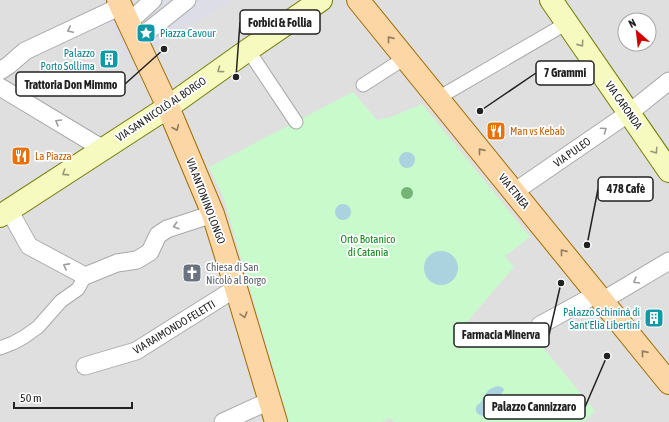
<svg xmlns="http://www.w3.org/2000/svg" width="669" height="422" font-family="'Asap Condensed',sans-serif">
<rect width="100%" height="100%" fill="#f2efe9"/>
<path fill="#e0dfdf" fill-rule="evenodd" d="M0 0H669V422H0ZM625 20H649V44H625Z"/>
<path fill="#c8facc" d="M353 92 377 120 391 117 422 104 530 237 505 256 514 267 478 309 460 331 472 341 515 344 533 335 595 411 586 420 580 422H395L390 418 382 422H289L223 196 209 167Z"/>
<path fill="#dddde8" d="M99 0H232L128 63Z"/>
<path fill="#aad3df" d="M399 160a8 8 0 1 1 16 0a8 8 0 1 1-16 0Z
M335 212a8 8 0 1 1 16 0a8 8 0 1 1-16 0Z
M424 268a17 17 0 1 1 34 0a17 17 0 1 1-34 0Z
M499 386 503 388 504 390C501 395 496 398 495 403 495 407 497 409 497 414 491 417 474 418 476 408 477 404 478 405 480 403 488 394 484 389 499 386Z"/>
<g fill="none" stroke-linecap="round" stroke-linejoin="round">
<defs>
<path id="pedestrian" d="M248 50 296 122
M363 85 405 58
M438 98 567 23
M0 348 13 343 24 337 38 327 61 301 78 289 85 276"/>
<path id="minor" d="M129 22 153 0
M137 40 187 0
M0 71 9 65 25 51 121 6
M0 87 93 143 103 148
M514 192 629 113 669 81
M8 211 14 219 29 246 85 276 117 263 137 260 150 252 158 235 167 229 213 214
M602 301 669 261
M540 325 597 294
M85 366 136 351 236 288
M223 422 269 401"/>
<path id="secondary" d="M551 0 669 171
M0 216 168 107 248 50 321 0"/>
<path id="primary" d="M118 0 168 107 213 214 236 288 276 422
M358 0 669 383"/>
</defs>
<use href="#pedestrian" stroke="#a9a9a9" stroke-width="15"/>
<use href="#minor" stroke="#a9a9a9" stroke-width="19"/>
<use href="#secondary" stroke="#707d05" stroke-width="24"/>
<use href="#primary" stroke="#a06b00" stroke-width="24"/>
<use href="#pedestrian" stroke="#fff" stroke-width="13"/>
<use href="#minor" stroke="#fff" stroke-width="17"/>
<use href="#secondary" stroke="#f7fabf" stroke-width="22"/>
<use href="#primary" stroke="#fcd6a4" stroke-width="22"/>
</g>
<circle fill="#74b475" cx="407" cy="193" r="6"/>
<defs><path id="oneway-chevron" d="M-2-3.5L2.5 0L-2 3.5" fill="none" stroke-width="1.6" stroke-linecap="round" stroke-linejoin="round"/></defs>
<g stroke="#9c9c9c">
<use href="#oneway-chevron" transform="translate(70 30) rotate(155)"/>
<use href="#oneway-chevron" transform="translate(58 122) rotate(-149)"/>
<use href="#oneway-chevron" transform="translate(604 130) rotate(-35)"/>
<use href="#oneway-chevron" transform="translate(176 226) rotate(162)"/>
<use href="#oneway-chevron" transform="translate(66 266) rotate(-152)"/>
<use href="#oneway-chevron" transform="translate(636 281) rotate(149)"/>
</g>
<g stroke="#8f7c63">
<use href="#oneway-chevron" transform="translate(390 39) rotate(-129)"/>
<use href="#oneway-chevron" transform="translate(176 128) rotate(67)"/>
<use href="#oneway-chevron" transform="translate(481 151) rotate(-129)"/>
<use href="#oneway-chevron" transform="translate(563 252) rotate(-129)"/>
<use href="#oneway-chevron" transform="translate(244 315) rotate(74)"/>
<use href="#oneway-chevron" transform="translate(644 353) rotate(-129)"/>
</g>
<g stroke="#979978">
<use href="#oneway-chevron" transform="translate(581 44) rotate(55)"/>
<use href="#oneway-chevron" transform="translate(220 70) rotate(144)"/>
<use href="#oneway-chevron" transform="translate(655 151) rotate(56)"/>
<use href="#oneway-chevron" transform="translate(65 173) rotate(147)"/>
</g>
<defs>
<symbol id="sight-square" viewBox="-11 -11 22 22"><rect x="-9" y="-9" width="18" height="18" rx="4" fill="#0f9aa8" stroke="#fff"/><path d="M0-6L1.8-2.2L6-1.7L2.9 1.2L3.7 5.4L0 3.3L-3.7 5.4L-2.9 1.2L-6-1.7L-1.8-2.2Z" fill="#fff"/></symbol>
<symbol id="building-square" viewBox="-11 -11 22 22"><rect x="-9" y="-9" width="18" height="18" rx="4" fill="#0f9aa8" stroke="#fff"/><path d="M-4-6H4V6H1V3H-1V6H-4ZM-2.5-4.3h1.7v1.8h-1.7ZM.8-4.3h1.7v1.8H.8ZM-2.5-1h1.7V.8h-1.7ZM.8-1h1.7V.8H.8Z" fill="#fff"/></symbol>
<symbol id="restaurant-square" viewBox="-11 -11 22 22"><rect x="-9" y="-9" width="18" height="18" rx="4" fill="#e8710a" stroke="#fff"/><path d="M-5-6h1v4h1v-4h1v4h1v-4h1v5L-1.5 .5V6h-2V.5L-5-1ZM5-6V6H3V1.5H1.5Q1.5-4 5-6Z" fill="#fff"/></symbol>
<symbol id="church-square" viewBox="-11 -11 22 22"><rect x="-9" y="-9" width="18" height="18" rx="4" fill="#6b7280" stroke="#fff"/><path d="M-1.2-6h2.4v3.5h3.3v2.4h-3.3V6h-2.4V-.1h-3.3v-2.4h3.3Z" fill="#fff"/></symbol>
</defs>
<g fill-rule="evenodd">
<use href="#sight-square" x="135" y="22" width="22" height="22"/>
<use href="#building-square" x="98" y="48" width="22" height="22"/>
<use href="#restaurant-square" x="485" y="120" width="22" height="22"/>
<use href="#restaurant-square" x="10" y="145" width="22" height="22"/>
<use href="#church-square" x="181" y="262" width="22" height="22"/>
<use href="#building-square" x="643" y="307" width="22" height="22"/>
</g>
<g text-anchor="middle" stroke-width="3.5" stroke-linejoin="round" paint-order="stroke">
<g font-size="11" fill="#0d838f" stroke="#fff" text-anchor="end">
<text x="160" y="37" text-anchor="start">Piazza Cavour</text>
<text x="95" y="57">Palazzo<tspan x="95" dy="13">Porto Sollima</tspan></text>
<text x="640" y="316">Palazzo Schininà di<tspan x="640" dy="13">Sant'Elia Libertini</tspan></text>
</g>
<g font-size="11" fill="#222" stroke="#fff">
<text transform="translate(624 105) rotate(55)" y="4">VIA CARONDA</text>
<text transform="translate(161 109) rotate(-34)" y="4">VIA SAN NICOLÒ AL BORGO</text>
<text transform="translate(572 152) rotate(-35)" y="4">VIA PULEO</text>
<text transform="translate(514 191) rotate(51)" y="4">VIA ETNEA</text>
<text transform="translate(206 201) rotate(69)" y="4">VIA ANTONINO LONGO</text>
<text transform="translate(174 327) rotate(-31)" y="4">VIA RAIMONDO FELETTI</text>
</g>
<g font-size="11" fill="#c56008" stroke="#fff" text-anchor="start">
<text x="510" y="135">Man vs Kebab</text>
<text x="35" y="160">La Piazza</text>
</g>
<g font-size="11" fill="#0c8416" stroke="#fff">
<text x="368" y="243">Orto Botanico<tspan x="368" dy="13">di Catania</tspan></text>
</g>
<g font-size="11" fill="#5b616d" stroke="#fff" text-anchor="start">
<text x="206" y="271">Chiesa di San<tspan x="206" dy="13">Nicolò al Borgo</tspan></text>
</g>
</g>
<path fill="none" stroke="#222" stroke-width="1.5" d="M236 77L240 22M480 111L536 73M164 49L125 84M587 245L598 189M561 283L549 335M607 356L585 407"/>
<g fill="#222" stroke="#fff" stroke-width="1.5">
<circle cx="236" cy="77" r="4"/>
<circle cx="480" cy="111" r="4"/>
<circle cx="164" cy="49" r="4"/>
<circle cx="587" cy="245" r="4"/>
<circle cx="561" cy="283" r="4"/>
<circle cx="607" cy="356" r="4"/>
</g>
<g fill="#fff" stroke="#222" stroke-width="1.5">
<rect x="240" y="10" width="80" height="24" rx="4"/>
<rect x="536" y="61" width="58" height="24" rx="4"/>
<rect x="16" y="72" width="109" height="24" rx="4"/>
<rect x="598" y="177" width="55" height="24" rx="4"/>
<rect x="454" y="323" width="95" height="24" rx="4"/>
<rect x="484" y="395" width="101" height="24" rx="4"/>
</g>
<g font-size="12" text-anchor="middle" font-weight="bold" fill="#222">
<text x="280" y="27">Forbici &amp; Follia</text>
<text x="565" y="77">7 Grammi</text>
<text x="71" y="89">Trattoria Don Mimmo</text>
<text x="626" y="193">478 Cafè</text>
<text x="501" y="339">Farmacia Minerva</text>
<text x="534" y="411">Palazzo Cannizzaro</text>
</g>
<g transform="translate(637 32) rotate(332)"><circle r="19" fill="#ffffff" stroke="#a7a7a7"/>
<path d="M0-3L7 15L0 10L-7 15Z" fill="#d40000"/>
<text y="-6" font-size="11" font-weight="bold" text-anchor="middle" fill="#222222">N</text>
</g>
<path d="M14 402v6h118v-6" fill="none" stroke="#222222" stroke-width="2"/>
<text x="20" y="402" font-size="12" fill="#222222" stroke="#ffffff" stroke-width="3" paint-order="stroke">50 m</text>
</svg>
